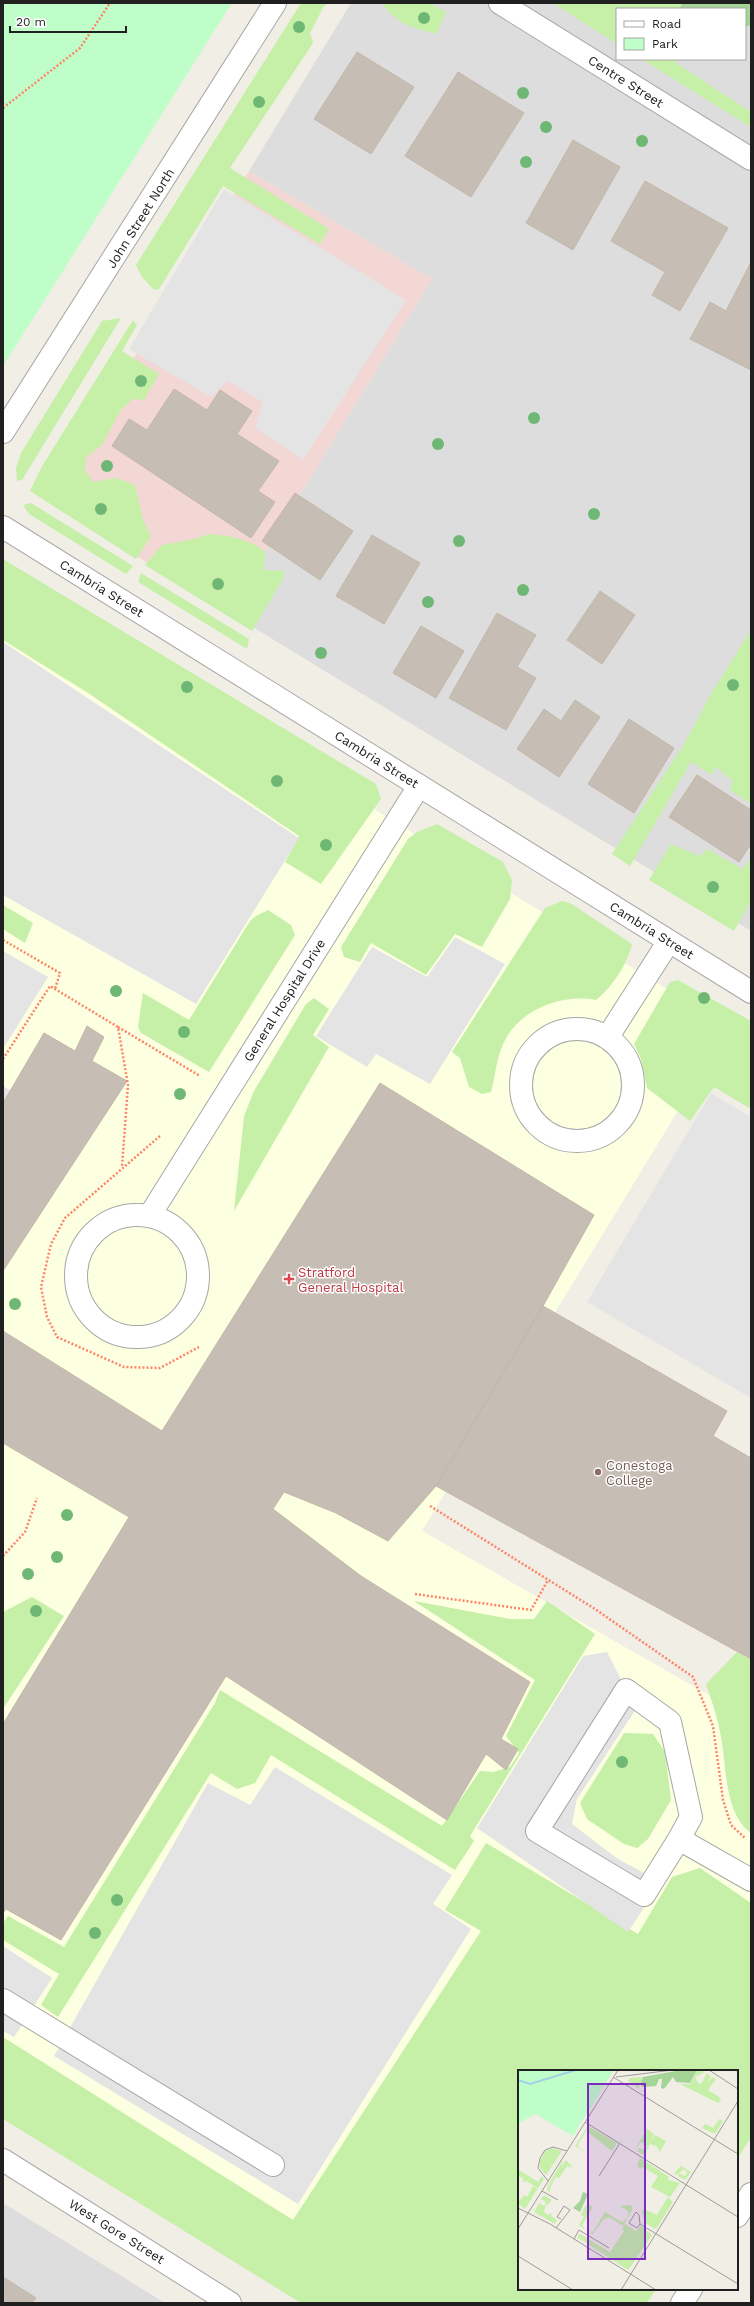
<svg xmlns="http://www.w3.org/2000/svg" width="754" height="2306" font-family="'Work Sans',sans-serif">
<rect width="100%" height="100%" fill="#f1eee6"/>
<path fill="#dedddd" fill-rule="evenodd" d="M351 3H751V931L228 612 432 279 249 171ZM617 9H745V59H617Z
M3 2203 165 2303H3Z"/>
<path fill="#f3d7d4" d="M249 171 432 279 228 612 46 501Z"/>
<path fill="#fdffe1" d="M3 581 729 1027 422 1531 751 1719V2081L737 2071H519V2289L353 2303 3 2090Z"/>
<path fill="#c6efa8" d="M301 3H329L324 6 310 33 313 43 230 168 329 229 320 244 223 186 159 289 154 290 142 277 136 265Z
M382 3H430L446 12 436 34C411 27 398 25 382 3Z
M553 3H682L680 9H617V44Z
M641 59H676V63L751 112V127Z
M121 318 22 480 17 481 16 468 21 453 102 321Z
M133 320 137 325 122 351 159 374 144 400 133 399 120 411 102 445 86 457 85 470 93 482 116 478 135 485 143 520 151 536 136 559 30 491 41 468Z
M31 503 133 566 126 574 29 514 23 505Z
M210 534C231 536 249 539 266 552L263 570 284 571V577L252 631 145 565 162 545 194 539Z
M3 559 376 784 381 799 321 884 285 862 299 836 88 693 3 640Z
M141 573 249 639 247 649 138 582Z
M751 630V804L730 790 733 781 716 767 712 775 691 762 630 866 612 854 683 746 712 692Z
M437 824 503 862 512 880 510 899 482 947 455 934 426 975 371 943 360 962 344 957 341 947 408 839 417 832Z
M671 844 700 856 707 849 743 869 751 857V901L734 931 649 880Z
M562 901 570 903 632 944C627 965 612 987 596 1000 561 993 515 1011 502 1047 496 1061 495 1077 491 1092L482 1094 469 1087 460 1058 452 1052 545 908Z
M3 905 33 923 25 943 3 929Z
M268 910 291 925 295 935 209 1072 141 1033 138 1027 143 993 189 1020 250 921 256 916Z
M678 980 751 1021V1109L714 1087 690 1121 647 1088 641 1059 634 1044 670 982Z
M314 998 329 1009 313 1035 329 1047 234 1211 244 1116 254 1091 306 1004Z
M32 1597 64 1616 3 1709V1612Z
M414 1601 510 1619H534L547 1601 595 1634 470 1836 474 1841 455 1870 271 1755 255 1783 237 1789 211 1773 58 2017 41 2005 59 1974 3 1940V1923L8 1916 64 1947 215 1703 220 1690 442 1826 480 1771 493 1772 510 1767 519 1753 506 1736 535 1680Z
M737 1652 751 1660V1833C723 1813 727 1762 720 1732 717 1715 711 1699 706 1684Z
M624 1733 653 1734 665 1752 671 1800 648 1839 637 1848 624 1844 587 1819 580 1803Z
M486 1843 638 1934 672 1877 700 1868 751 1903V2137L737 2160V2071H519V2289H656L647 2303H301L3 2119V2037L293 2220 481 1931 445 1910Z"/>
<path fill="#a5d497" d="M682 3H751V26H745V9H680Z"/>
<path fill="#c0fec9" d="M3 3H232L3 366Z"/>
<path fill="#e4e4e4" d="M224 189 406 300 303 460 255 428 263 402 228 381 211 397 129 349Z
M3 642 299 838 196 1004 3 895Z
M455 937 505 964 430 1084 376 1054 367 1067 316 1036 372 947 427 977Z
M3 951 48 977 3 1049Z
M3 1086 13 1092 3 1111Z
M711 1093 751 1117V1398L587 1302Z
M607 1652 636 1709 577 1799 572 1824 618 1859 661 1882 628 1932 477 1828 583 1656Z
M275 1767 452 1875 433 1904 471 1929 298 2204 54 2056 208 1783 250 1805Z
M3 1946 52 1978 14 2037 3 2031Z"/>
<path fill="#c6beb5" stroke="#c4b6a7" d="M357 52 414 87 371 154 314 119Z
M458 72 524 113 471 197 405 156Z
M573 140 620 167 573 250 526 223Z
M645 181 728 228 680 311 652 295 665 272 611 241Z
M751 262V370L690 339 710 302 726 311Z
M174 389 207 410 220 390 252 411 237 434 279 461 258 491 275 502 251 538 112 446 129 419 147 430Z
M295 493 353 531 320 580 262 541Z
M372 535 420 563 384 624 336 596Z
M600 591 635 615 602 664 567 640Z
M497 613 536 635 517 667 536 678 506 730 449 698Z
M421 626 464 651 436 698 393 673Z
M575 700 600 717 559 777 517 749 544 709 561 721Z
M629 719 674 748 634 813 588 784Z
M697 775 751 810V844L739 862 669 817Z
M87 1026 104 1037 92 1061 127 1081 3 1271V1103L44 1033 75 1051Z
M380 1083 594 1215 543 1306 436 1486 388 1541 336 1513 284 1492 273 1509 361 1576 530 1682 501 1739 518 1749 506 1770 486 1754 447 1820 226 1676 61 1940 6 1909 3 1913V1724L129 1517 3 1443V1331L162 1431Z
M543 1306 727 1411 713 1436 751 1458V1659L436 1486Z
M3 2277 36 2298 32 2303H3Z"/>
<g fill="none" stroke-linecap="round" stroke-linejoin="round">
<g stroke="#a7a7a7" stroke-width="24">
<path id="minor" d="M500 3 751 159
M3 432 275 3
M3 527 751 992
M521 1085a56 56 0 1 1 112 0a56 56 0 1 1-112 0Z
M607 1038 669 941
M76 1276a61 61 0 1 1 122 0a61 61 0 1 1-122 0Z
M150 1215 419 786
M626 1690 670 1722 691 1817 679 1839 644 1895 537 1831Z
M679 1839 751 1880
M3 2000 273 2165
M3 2160 230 2303
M737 2216 751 2194
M682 2303 691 2289"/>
</g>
<path stroke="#ff8369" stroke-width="2.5" stroke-dasharray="2 2" stroke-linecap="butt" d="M3 108 80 48 110 3
M3 940 60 973 55 989
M118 1027 200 1076
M3 1059 50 986 118 1027 128 1085 122 1167
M160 1136 65 1218 51 1244 41 1287 47 1317 57 1337 124 1367 160 1368 199 1347
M430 1506 595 1609 693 1677 713 1726 723 1800 731 1825 745 1838
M3 1556 25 1532 37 1498
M415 1594 531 1610 548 1580"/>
<use href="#minor" stroke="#fff" stroke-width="22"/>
</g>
<g fill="#6eb774">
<circle cx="424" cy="18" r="6"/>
<circle cx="299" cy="27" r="6"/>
<circle cx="523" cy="93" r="6"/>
<circle cx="259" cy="102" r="6"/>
<circle cx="546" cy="127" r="6"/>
<circle cx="642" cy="141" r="6"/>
<circle cx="526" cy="162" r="6"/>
<circle cx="141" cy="381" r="6"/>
<circle cx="534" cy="418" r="6"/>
<circle cx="438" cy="444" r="6"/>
<circle cx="107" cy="466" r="6"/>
<circle cx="101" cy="509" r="6"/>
<circle cx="594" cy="514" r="6"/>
<circle cx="459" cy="541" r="6"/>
<circle cx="218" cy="584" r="6"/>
<circle cx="523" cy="590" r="6"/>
<circle cx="428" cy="602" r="6"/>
<circle cx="321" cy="653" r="6"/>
<circle cx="733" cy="685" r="6"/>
<circle cx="187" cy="687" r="6"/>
<circle cx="277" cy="781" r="6"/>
<circle cx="326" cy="845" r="6"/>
<circle cx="713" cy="887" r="6"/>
<circle cx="116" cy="991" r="6"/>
<circle cx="704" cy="998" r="6"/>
<circle cx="184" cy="1032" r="6"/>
<circle cx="180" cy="1094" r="6"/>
<circle cx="15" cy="1304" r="6"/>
<circle cx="67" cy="1515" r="6"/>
<circle cx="57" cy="1557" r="6"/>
<circle cx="28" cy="1574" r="6"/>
<circle cx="36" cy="1611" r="6"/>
<circle cx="622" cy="1762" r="6"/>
<circle cx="117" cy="1900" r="6"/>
<circle cx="95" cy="1933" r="6"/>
</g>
<path fill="#e0444e" stroke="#fff" stroke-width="1.5" d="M287 1273h4v4h4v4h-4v4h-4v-4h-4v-4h4z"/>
<circle fill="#8d6e63" stroke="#fff" stroke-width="1.5" cx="598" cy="1472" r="4"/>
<g text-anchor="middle" stroke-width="3" stroke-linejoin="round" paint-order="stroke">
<g font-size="13" fill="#202020" stroke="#fff">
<text transform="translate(626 81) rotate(32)" y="5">Centre Street</text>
<text transform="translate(140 218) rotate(-58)" y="5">John Street North</text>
<text transform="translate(102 588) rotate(32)" y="5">Cambria Street</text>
<text transform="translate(377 759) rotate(32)" y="5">Cambria Street</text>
<text transform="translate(652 930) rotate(32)" y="5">Cambria Street</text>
<text transform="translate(284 1000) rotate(-58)" y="5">General Hospital Drive</text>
<text transform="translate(117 2231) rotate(32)" y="5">West Gore Street</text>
</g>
<g font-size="13" fill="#be3a42" stroke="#fff" text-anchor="start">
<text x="298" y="1277">Stratford<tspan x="298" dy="15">General Hospital</tspan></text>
</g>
<g font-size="13" fill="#785e54" stroke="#fff" text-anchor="start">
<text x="606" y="1470">Conestoga<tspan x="606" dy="15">College</tspan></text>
</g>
</g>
<g transform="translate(518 2070)">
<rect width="220" height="220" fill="#f1eee6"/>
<path d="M179 0 187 2 177 7 180 13 183 14 189 3 193 7 189 13 195 7 198 9 190 20 201 27 203 31 200 33 162 14H172ZM124 7 121 18 131 26 110 11 112 8ZM201 49 205 51 197 64 184 58 187 54 195 58ZM70 56 99 73 94 81 68 61 59 76 72 85 57 76ZM129 59 136 64 132 73 137 65 148 71 142 82 138 76 132 74 126 85 119 81 121 78 127 80 129 76 123 72 117 79ZM34 78 44 81 28 105 22 98V91L27 81ZM122 88 151 107 150 110 162 113 152 127 133 117 140 106 125 97 123 99 119 96ZM45 90 43 97 48 90 55 98 49 96 41 108 38 107 32 118V123L29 119 42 99 29 118V117ZM163 96 173 102 167 110 160 106 161 103 167 106 169 102 166 99 158 105 156 103ZM1 100 20 112 24 106 26 109 20 118 8 111 4 112 6 109 0 106ZM15 116 20 118 7 139 0 133 6 125 9 127ZM26 125 34 130 30 135 28 134 26 142 30 145 34 143 33 146 39 150 37 154 16 142 21 133 26 136 28 132 23 129ZM150 127 155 132 138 159 127 153 124 142 126 139 139 145ZM72 135 75 137 64 155 67 160 61 155 66 147 63 145 67 136ZM112 135 115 138 105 156 91 147 86 149 73 166 74 164 70 161 75 162 87 142 104 152 109 148 111 142 102 136ZM107 154 118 161 123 156 134 165 110 200 59 167 62 164 92 182 106 161 104 159Z" fill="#c6efa8"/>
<path d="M163 0H179L172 13 158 12 155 7 146 19 143 18 144 9H141L138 16 125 17 122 14 125 7ZM65 122 70 124 62 142 55 138 62 131Z" fill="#a5d497"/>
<path d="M0 0H96L55 66 17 44 0 54Z" fill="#c0fec9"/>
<path fill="none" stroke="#a3d0e2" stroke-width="2" d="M0 10 12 14 58 0"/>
<path fill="none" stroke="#9d9c97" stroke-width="1" d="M191 0 220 19M95 7 220 84M98 7 155 0M67 52 220 147M81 106 102 73M30 111 20 98 22 88 27 80 35 77 49 81M24 121 40 130M0 138 32 154 138 220M122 154 119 158 111 153 118 142 121 145 122 154 220 214M38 158 52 140 46 136 39 147 43 149M0 159 100 0M56 169 61 160 91 178M0 186 55 220M103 220 220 31"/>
<path fill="#7b2cbf" fill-opacity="0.15" stroke="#7b2cbf" stroke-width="2" d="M70 14H127V189H70Z"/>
<rect width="220" height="220" fill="none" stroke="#202020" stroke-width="2"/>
</g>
<rect width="754" height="2306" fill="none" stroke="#202020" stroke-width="8"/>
<rect x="616" y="8" width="130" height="52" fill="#ffffff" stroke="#a6a6a6"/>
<rect x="624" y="21" width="20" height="6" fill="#ffffff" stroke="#a6a6a6"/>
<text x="652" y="28" font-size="12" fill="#202020">Road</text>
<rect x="624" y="38" width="20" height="12" fill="#c0fec9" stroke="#a6a6a6"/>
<text x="652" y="48" font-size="12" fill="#202020">Park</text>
<path d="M10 26v6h116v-6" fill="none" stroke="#202020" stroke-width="2"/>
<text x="16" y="26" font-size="12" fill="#202020" stroke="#ffffff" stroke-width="3" paint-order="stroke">20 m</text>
</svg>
